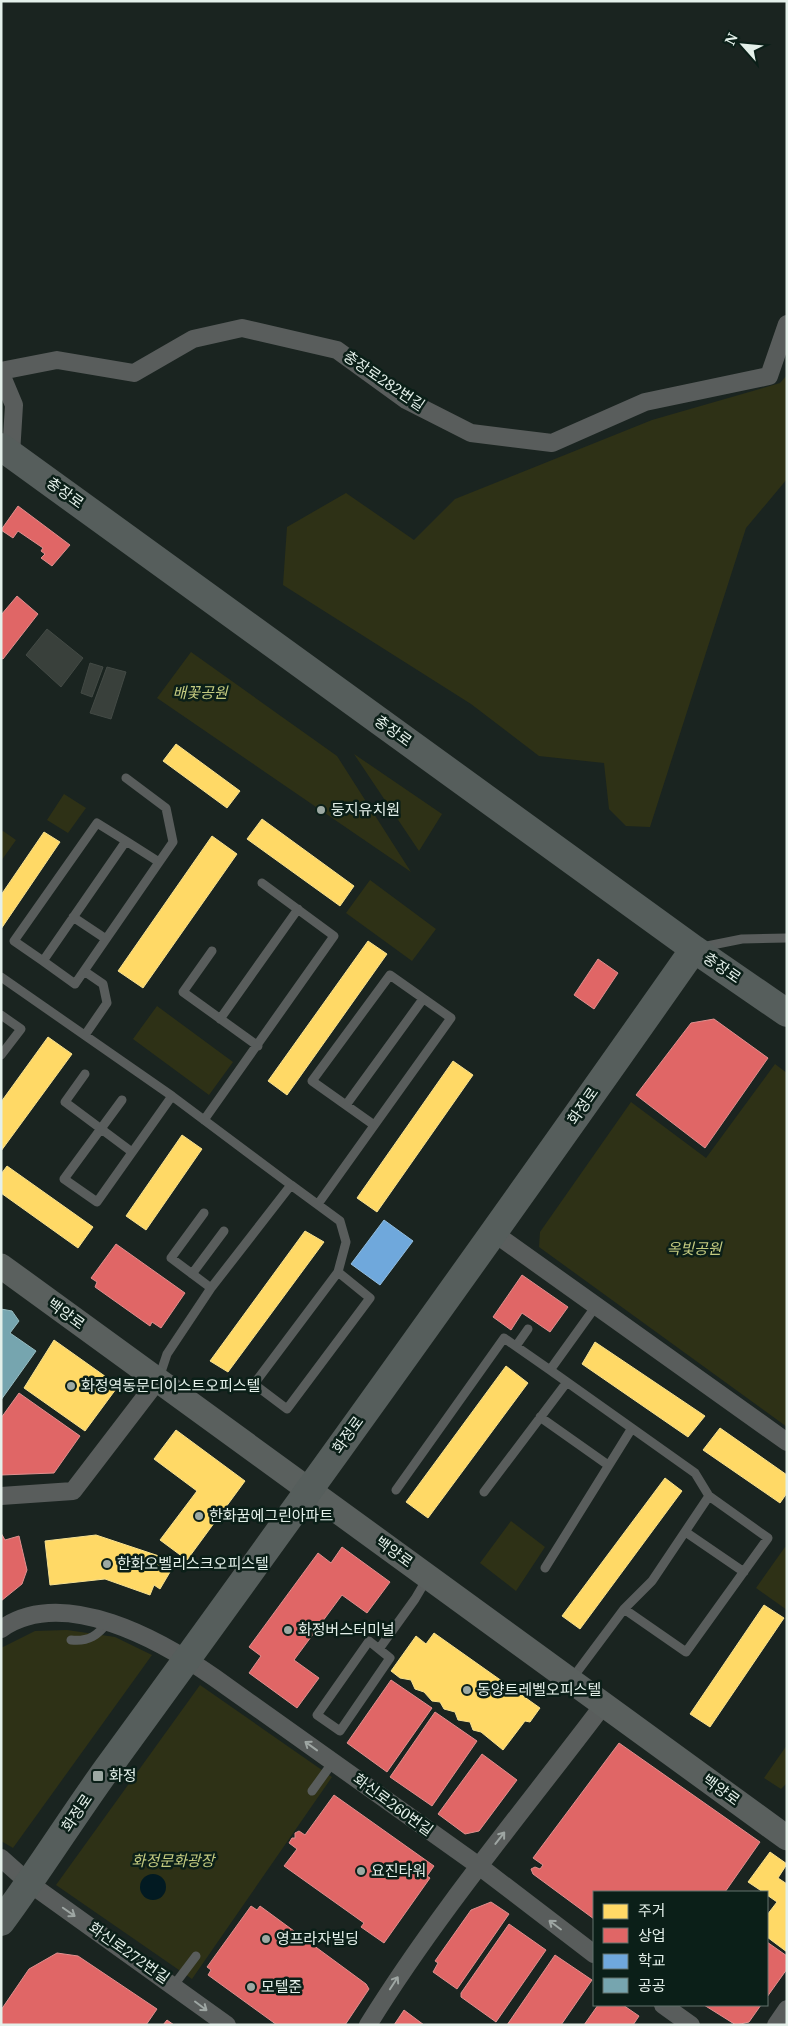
<svg xmlns="http://www.w3.org/2000/svg" width="788" height="2026" font-family="'Noto Serif','Noto Sans KR',serif">
<rect width="100%" height="100%" fill="#1a2420"/>
<path fill="#2e3116" d="M787 375V479L746 528 650 827 626 826 609 809 604 763 539 756 471 704 283 585 287 527 346 493 414 540 455 499 652 420 780 383Z
M191 652 337 756 411 872 157 698Z
M354 754 442 814 419 851Z
M64 794 86 808 68 833 47 820Z
M3 831 16 840 1 861V832Z
M370 880 436 929 412 961 346 913Z
M157 1006 233 1062 209 1095 133 1039Z
M775 1064 787 1073V1427L539 1247 540 1232 631 1102 706 1158Z
M511 1521 545 1547 516 1591 480 1563Z
M785 1547 787 1548V1610L756 1588Z
M67 1630 115 1637 152 1655 13 1848 1 1841V1648L35 1631Z
M200 1685 332 1777 192 1979 56 1885Z
M787 1745V1783L781 1789 764 1778Z"/>
<path fill="#021a22" d="M140 1887a13 13 0 1 1 26 0a13 13 0 1 1-26 0Z"/>
<path fill="#ffd966" stroke="#f7e08e" d="M176 744 240 791 227 808 163 761Z
M262 819 354 886 340 906 247 839Z
M44 832 60 842 1 929V895Z
M212 836 237 854 143 988 118 971Z
M368 941 387 954 287 1095 268 1081Z
M48 1037 72 1054 1 1151V1102Z
M453 1061 473 1075 377 1212 357 1198Z
M182 1135 202 1149 146 1230 126 1216Z
M7 1166 93 1227 78 1248 1 1193V1174Z
M305 1231 324 1242 228 1372 210 1361Z
M54 1340 116 1384V1389L85 1431 24 1388Z
M595 1342 705 1416 688 1437 582 1364Z
M506 1366 528 1383 428 1518 406 1502Z
M720 1428 787 1475V1493L780 1503 703 1450Z
M176 1430 245 1481 187 1560 160 1540 197 1491 154 1459Z
M665 1478 682 1491 580 1629 562 1616Z
M96 1535 168 1559 164 1569 170 1572 160 1589 154 1585 150 1595 105 1579 50 1585 45 1541Z
M764 1605 784 1618 710 1727 690 1714Z
M434 1633 540 1708 530 1722 525 1721 503 1750 481 1732 473 1730 470 1722 458 1720 455 1712 444 1709 440 1702 432 1701 424 1692 415 1689 411 1680 400 1678 391 1671 416 1636 426 1644Z
M770 1852 787 1864 778 1878 787 1884V1952L767 1937V1915L777 1902 767 1895V1892H763L748 1882Z"/>
<path fill="#e06666" stroke="#e18f8e" d="M18 506 70 545 52 566 41 558 45 554 41 551 43 548 18 531 13 538 1 530Z
M17 596 38 614 3 659 1 658V615Z
M598 959 618 973 594 1009 574 995Z
M714 1019 768 1058 705 1148 636 1095 691 1023Z
M116 1244 185 1293 161 1328 152 1322 150 1326 95 1287 97 1282 91 1278Z
M522 1275 568 1307 550 1332 522 1313 511 1330 493 1317Z
M19 1393 80 1436 54 1473 1 1475V1418Z
M1 1533 5 1540 19 1536 27 1570 22 1584 1 1601Z
M342 1547 390 1582 367 1613 342 1595 294 1660 319 1678 297 1708 249 1673 261 1656 249 1647 318 1553 331 1563Z
M391 1680 432 1708 387 1772 347 1743Z
M435 1712 477 1741 432 1806 390 1777Z
M619 1743 760 1842 725 1892H594V1919L533 1874 531 1869 535 1867 540 1869 543 1865 533 1858Z
M482 1754 517 1780 479 1831 465 1834 438 1814Z
M334 1795 434 1866 427 1876 430 1878 384 1943 361 1927 364 1923 284 1866 297 1849 289 1843 292 1838H295V1833L299 1831 305 1835Z
M491 1902 509 1914 457 1989 433 1972 438 1963 435 1961 471 1910Z
M251 1906 257 1910 260 1906 366 1984 369 1989 345 2025H277L208 1975 211 1970 207 1967Z
M509 1924 546 1950 496 2022 461 1997V1993Z
M767 1942 787 1956V1969L767 1997Z
M57 1953 78 1956 157 2009 146 2025H1V2010L29 1969Z
M555 1955 592 1980 561 2025H507Z
M598 2005H623L639 2016 633 2025H584Z
M704 2005H761L749 2022 736 2025Z
M404 2010 424 2025H394Z
M167 2020 174 2025H163Z"/>
<path fill="#6fa8dc" stroke="#92bee0" d="M384 1220 413 1241 380 1285 351 1264Z"/>
<path fill="#76a5af" stroke="#97bcc1" d="M1 1309 12 1311 19 1321 10 1333 36 1351 1 1400Z"/>
<path fill="#39403b" stroke="#434a45" d="M47 629 83 658 61 687 26 655Z
M90 663 103 667 92 697 81 693Z
M107 667 126 672 111 719 90 713Z"/>
<g fill="none" stroke-linecap="round" stroke-linejoin="round">
<path stroke="#595d5c" stroke-width="9" d="M97 823 126 841 43 961 14 941Z
M126 841 159 862
M73 917 106 939
M702 947 742 939 787 938
M212 951 183 992 258 1046
M43 961 75 984 173 842 166 808 126 778
M84 971 103 984 107 1003 85 1035
M1 977 172 1096 291 1185 211 1288 167 1354 159 1378
M1 1015 21 1029 1 1055
M220 1019 298 909
M85 1074 65 1102 132 1152
M122 1100 64 1179 97 1202 172 1096
M346 1105 423 999
M204 1120 334 936 262 883
M291 1185 340 1221 346 1242 338 1272 254 1384 287 1409 370 1298 338 1272
M318 1204 451 1018 390 975 312 1081 374 1125
M204 1213 171 1258 211 1288
M192 1274 224 1231
M516 1346 528 1329
M540 1417 608 1465
M396 1490 504 1338 550 1370
M484 1492 567 1382
M687 1533 744 1572
M545 1568 632 1428
M624 1609 686 1652 768 1538 709 1496
M71 1640C89 1642 98 1635 108 1622
M369 1641 390 1658 340 1731 317 1715Z
M379 1649 415 1599 428 1577
M571 1680 624 1609 652 1581 709 1496 695 1473 550 1370 596 1306
M312 1791 333 1762
M174 1985 196 1956"/>
<path stroke="#595d5c" stroke-width="18" d="M1 371 57 360 134 373 193 339 242 328 337 350 406 400 471 433 552 443 645 402 769 376 787 324
M1 374 14 405 11 454
M494 1233 787 1442
M1 1496 73 1491 158 1380
M1 1629C64 1585 162 1641 215 1678L479 1866 594 1954
M1 1858 29 1883 227 2025
M663 2005 691 2025
M368 2025C438 1912 524 1810 604 1704
M776 2025 787 2009"/>
<path stroke="#5a605e" stroke-width="25" d="M1 1266 787 1838"/>
<path stroke="#565e5c" stroke-width="28" d="M1 447 694 949 787 1013
M1 1922C38 1872 71 1819 107 1769 305 1497 501 1224 694 949"/>
</g>
<defs><path id="oneway-shaft" d="M-6 0H5M1.5-3L5.5 0L1.5 3" fill="none" stroke-width="1.6" stroke-linecap="round" stroke-linejoin="round" transform="scale(1.25)"/></defs>
<g stroke="#9ea6a3">
<use href="#oneway-shaft" transform="translate(311 1746) rotate(-144)"/>
<use href="#oneway-shaft" transform="translate(500 1838) rotate(-52)"/>
<use href="#oneway-shaft" transform="translate(69 1912) rotate(35)"/>
<use href="#oneway-shaft" transform="translate(555 1925) rotate(-143)"/>
<use href="#oneway-shaft" transform="translate(394 1983) rotate(-57)"/>
<use href="#oneway-shaft" transform="translate(201 2006) rotate(37)"/>
</g>
<g fill="#9da9a3" stroke="#0b1f18" stroke-width="2">
<circle cx="321" cy="810" r="5"/>
<circle cx="71" cy="1386" r="5"/>
<circle cx="199" cy="1516" r="5"/>
<circle cx="107" cy="1564" r="5"/>
<circle cx="288" cy="1630" r="5"/>
<circle cx="467" cy="1690" r="5"/>
<rect x="92" y="1770" width="12" height="12" rx="2.5"/>
<circle cx="361" cy="1871" r="5"/>
<circle cx="266" cy="1939" r="5"/>
<circle cx="251" cy="1987" r="5"/>
</g>
<g text-anchor="middle" stroke-width="5" stroke-linejoin="round" paint-order="stroke">
<g font-size="15" fill="#e4f0ea" stroke="#0b1f18">
<text transform="translate(384 381) rotate(34)" y="5">충장로282번길</text>
<text transform="translate(65 493) rotate(36)" y="5">충장로</text>
<text transform="translate(393 731) rotate(36)" y="5">충장로</text>
<text transform="translate(722 968) rotate(34)" y="5">충장로</text>
<text transform="translate(583 1106) rotate(-55)" y="5">화정로</text>
<text transform="translate(66 1314) rotate(36)" y="5">백양로</text>
<text transform="translate(348 1435) rotate(-54)" y="5">화정로</text>
<text transform="translate(394 1552) rotate(36)" y="5">백양로</text>
<text transform="translate(721 1790) rotate(36)" y="5">백양로</text>
<text transform="translate(393 1805) rotate(36)" y="5">화신로260번길</text>
<text transform="translate(77 1813) rotate(-56)" y="5">화정로</text>
<text transform="translate(129 1953) rotate(35)" y="5">화신로272번길</text>
</g>
<g font-size="15" font-style="italic" fill="#c4cb80" stroke="#0b1f18">
<text x="200" y="698">배꽃공원</text>
<text x="694" y="1254">옥빛공원</text>
<text x="173" y="1866">화정문화광장</text>
</g>
<g font-size="15" fill="#e4f0ea" stroke="#0b1f18" text-anchor="start">
<text x="331" y="815">둥지유치원</text>
<text x="81" y="1391">화정역동문디이스트오피스텔</text>
<text x="209" y="1521">한화꿈에그린아파트</text>
<text x="117" y="1569">한화오벨리스크오피스텔</text>
<text x="298" y="1635">화정버스터미널</text>
<text x="477" y="1695">동양트레벨오피스텔</text>
<text x="109" y="1781">화정</text>
<text x="371" y="1876">요진타워</text>
<text x="276" y="1944">영프라자빌딩</text>
<text x="261" y="1992">모텔준</text>
</g>
</g>
<rect width="788" height="2026" fill="none" stroke="#e4f0ea" stroke-width="5"/>
<rect x="593" y="1891" width="175" height="115" fill="#0b1f18" stroke="#62736c"/>
<rect x="603" y="1904" width="25" height="15" fill="#ffd966" stroke="#62736c"/>
<text x="638" y="1916" font-size="15" fill="#e4f0ea">주거</text>
<rect x="603" y="1928" width="25" height="15" fill="#e06666" stroke="#62736c"/>
<text x="638" y="1941" font-size="15" fill="#e4f0ea">상업</text>
<rect x="603" y="1954" width="25" height="15" fill="#6fa8dc" stroke="#62736c"/>
<text x="638" y="1966" font-size="15" fill="#e4f0ea">학교</text>
<rect x="603" y="1978" width="25" height="15" fill="#76a5af" stroke="#62736c"/>
<text x="638" y="1991" font-size="15" fill="#e4f0ea">공공</text>
<g transform="translate(743 45) rotate(297)" stroke="#0b1f18" stroke-width="4" paint-order="stroke">
<path d="M0-4L9 19L0 12L-9 19Z" fill="#e4f0ea"/>
<text y="-8" font-size="14" font-weight="bold" text-anchor="middle" fill="#e4f0ea">N</text>
</g>
</svg>
